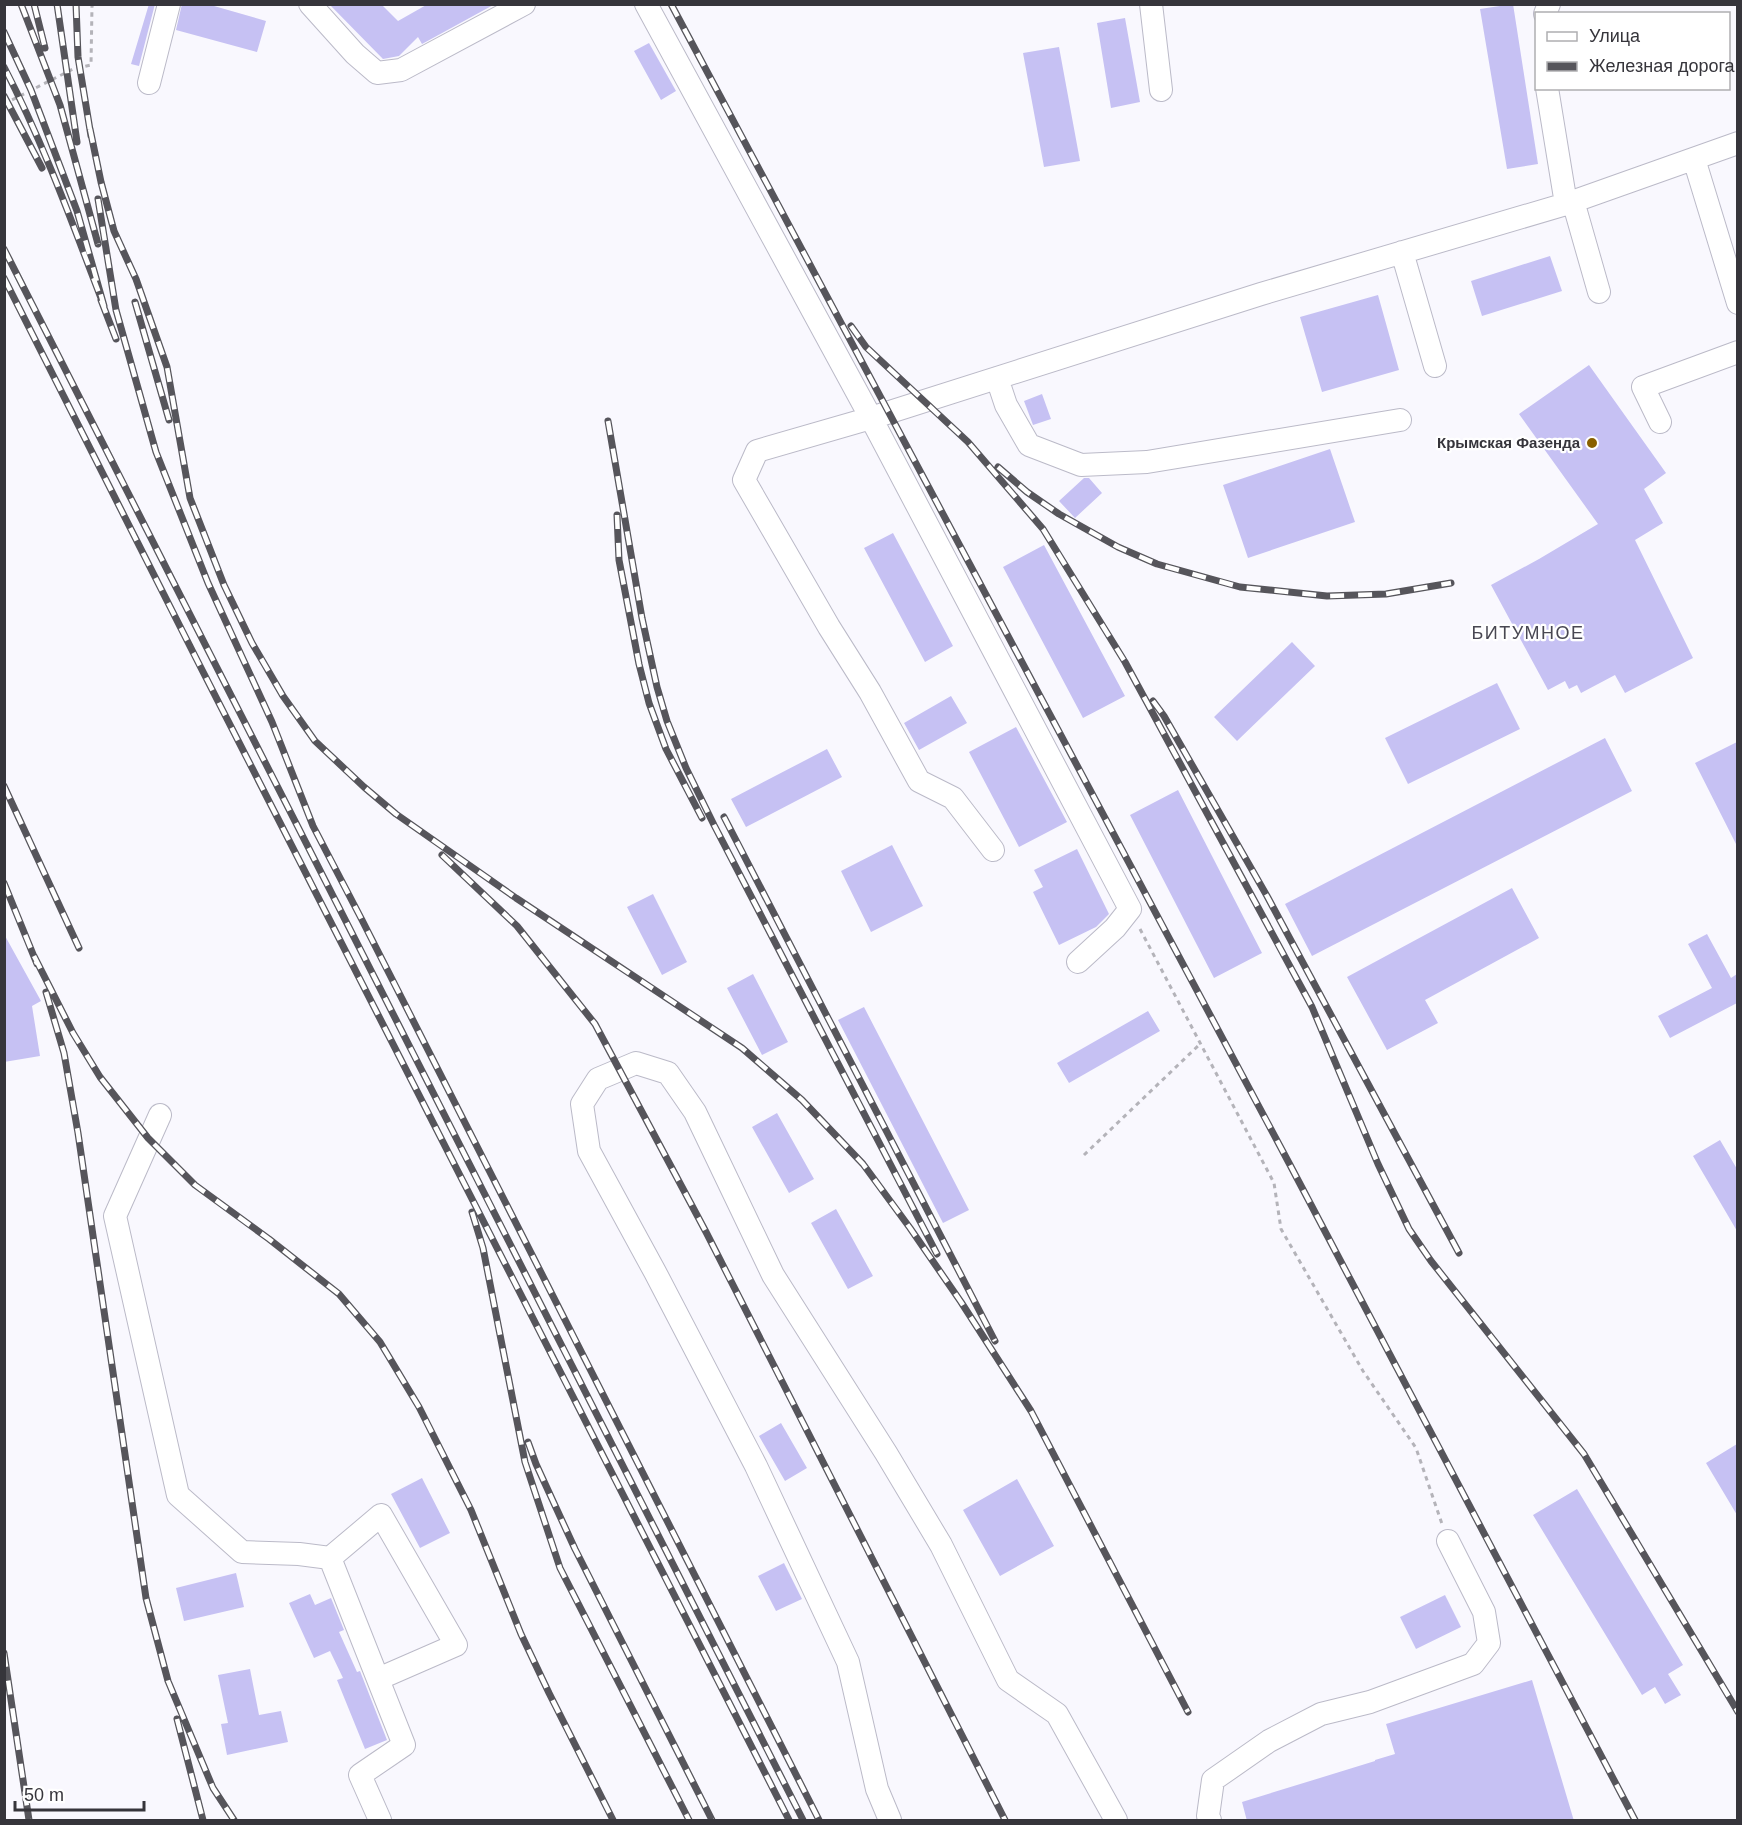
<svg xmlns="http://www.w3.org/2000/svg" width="1742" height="1825" font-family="Helvetica,sans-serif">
<rect width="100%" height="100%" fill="#f9f8fe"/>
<path fill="#c6c1f3" d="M149 4H155L139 66 131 64Z
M182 4H207L266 21 257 52 176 30Z
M329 4H381L398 21 428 4H495L422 44 418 37 399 56 383 59Z
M1513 4 1538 164 1507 169 1480 9Z
M1125 18 1140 102 1111 108 1097 23Z
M649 43 676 91 661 100 634 51Z
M1059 47 1080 161 1044 167 1023 53Z
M1550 256 1562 291 1482 316 1471 281Z
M1378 295 1399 370 1322 392 1300 317Z
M1589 365 1666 473 1644 489 1663 523 1635 540 1693 658 1625 693 1615 675 1581 693 1577 685 1569 689 1565 681 1548 690 1491 585 1539 559 1598 524 1519 414Z
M1042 394 1051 419 1033 425 1024 401Z
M1330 449 1355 522 1248 558 1223 485Z
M1084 478H1089L1102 493 1075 518 1059 501Z
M893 533 953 646 925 662 864 548Z
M1044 545 1125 696 1083 718 1003 567Z
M1292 642 1315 666 1237 741 1214 717Z
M1497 683 1520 729 1408 784 1385 738Z
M951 696 967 723 919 750 904 723Z
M1016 727 1067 822 1019 847 969 752Z
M1605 738 1632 791 1312 956 1285 904Z
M1737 742V846L1695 763Z
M827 749 842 777 746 827 731 799Z
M1178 790 1262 953 1214 978 1130 815Z
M892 845 923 906 871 932 841 871Z
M1077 849 1109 914 1096 927 1059 945 1033 892 1043 887 1034 870Z
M1512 888 1539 938 1425 1000 1438 1023 1387 1050 1347 977Z
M653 894 687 962 662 975 627 907Z
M4 934 41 1001 32 1006 40 1056 4 1062Z
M1707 934 1731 978 1737 974V1003L1670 1038 1658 1016 1712 988 1688 944Z
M753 974 788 1042 762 1055 727 988Z
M864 1007 969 1210 943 1223 838 1020Z
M1148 1011 1160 1031 1069 1083 1057 1063Z
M777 1113 814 1179 789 1193 752 1127Z
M1720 1140 1737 1169V1231L1693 1156Z
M836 1209 873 1276 848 1289 811 1223Z
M781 1423 807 1468 785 1481 759 1436Z
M1737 1444V1515L1706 1463Z
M422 1478 450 1533 420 1548 391 1494Z
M1017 1479 1054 1546 1000 1576 963 1510Z
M1577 1489 1683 1665 1668 1674 1681 1695 1665 1704 1655 1687 1642 1695 1533 1515Z
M784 1563 802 1599 776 1611 758 1576Z
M236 1573 244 1607 184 1621 176 1588Z
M310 1594 315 1605 331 1598 344 1630 339 1632 357 1672 360 1671 387 1740 365 1749 337 1680 343 1678 330 1651 314 1658 289 1603Z
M1445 1595 1461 1627 1416 1649 1400 1617Z
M250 1669 259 1715 281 1711 288 1742 227 1755 221 1724 228 1723 218 1675Z
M1532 1680 1574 1821H1247L1242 1802 1375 1761V1760L1395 1754 1386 1724Z"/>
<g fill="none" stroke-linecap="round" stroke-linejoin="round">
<g stroke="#bbbac8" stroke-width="24">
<path id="minor" d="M310 4 355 54 377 73 401 70 524 4
M646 4 871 418 1130 909 1115 928 1078 962
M1151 4 1161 90
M1545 14 1549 4
M149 83 169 4
M1547 88 1566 204
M1694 159 1738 303
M1573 201 1599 292
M1402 252 1435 366
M997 378 1006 405 1029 445 1081 465 1147 462 1400 420
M1660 422 1643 387 1738 352
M993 850 953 798 919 781 870 692 829 627 744 480 757 451 871 418 1261 294 1566 204 1738 143
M160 1115 115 1216 178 1495 242 1552 299 1554 330 1558 404 1745 360 1775 380 1820
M330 1558 381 1515 456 1645 378 1679
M890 1820 877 1789 848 1662 756 1466 655 1272 589 1151 582 1104 598 1079 636 1063 668 1073 695 1112 773 1275 886 1453 941 1545 1008 1680 1057 1714 1116 1820
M1210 1820 1208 1816 1213 1780 1269 1741 1321 1714 1370 1702 1473 1664 1489 1643 1484 1612 1448 1541"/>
</g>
<path stroke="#b4b3b9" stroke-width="3" stroke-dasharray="4.5 4.5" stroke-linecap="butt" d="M4 104 73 69 91 65 92 6 94 4
M1140 929 1274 1183 1281 1229 1363 1371 1416 1448 1442 1524
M1084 1155 1200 1044"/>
<use href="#minor" stroke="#fff" stroke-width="22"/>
<g stroke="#56555b" stroke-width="7">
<path id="rail" d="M21 4 60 105 98 244
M34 4 45 48
M57 4 77 142
M76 4 78 57 91 136
M671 4 1289 1163 1635 1820
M4 32 31 90 77 211 104 306C73 225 44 144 4 67
M4 96 42 168
M90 129 101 182 114 231 136 279 167 367 190 498 224 585 252 643 283 696 315 741 364 787 396 814 516 898 742 1048 802 1100 863 1164 910 1228 961 1302 1031 1411 1188 1712
M98 199 116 310 156 452 208 583 272 722 313 826 362 920 819 1820
M4 249 803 1820
M4 278 198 662 789 1820
M101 300 116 339
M135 302 169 420
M851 326 866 347 968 442 1043 529 1125 662 1312 1007 1378 1164 1409 1229 1431 1261 1584 1454 1738 1712
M608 421 642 618 657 687 667 721 686 768 714 825 937 1254
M998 467 1027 492 1059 514 1118 547 1157 564 1240 587 1327 596 1386 594 1451 583
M617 515 619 560 639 664 649 703 666 749 702 818
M1153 701 1164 716 1267 896 1459 1253
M4 786 79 948
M724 817 995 1341
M442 855 517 926 595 1024 706 1232 1005 1820
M4 883 37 964
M34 956 73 1033 100 1077 148 1138 195 1185 269 1239 339 1294 380 1342 419 1407 471 1510 521 1634 549 1693 613 1820
M46 992 64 1053 78 1133 146 1598 168 1681 213 1788 234 1820
M472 1212 483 1248 525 1462 560 1568 689 1820
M528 1442 536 1464 575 1549 712 1820
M4 1653 29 1820
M177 1719 203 1820"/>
</g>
<use href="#rail" stroke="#fff" stroke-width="4.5" stroke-dasharray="14" stroke-linecap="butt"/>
</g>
<circle fill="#896000" stroke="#fff" stroke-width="2" cx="1592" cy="443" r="6"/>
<g text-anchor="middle" stroke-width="4.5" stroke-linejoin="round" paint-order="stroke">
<g font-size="15" font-weight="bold" fill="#36353b" stroke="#fff" text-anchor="end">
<text x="1580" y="448">Крымская Фазенда</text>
</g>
<g font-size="18" letter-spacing="1.5" fill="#484752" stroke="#fff">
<text x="1528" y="639">БИТУМНОЕ</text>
</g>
</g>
<rect width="1742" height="1825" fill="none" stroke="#36353b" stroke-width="12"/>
<rect x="1535" y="12" width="195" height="78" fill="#ffffff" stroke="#afaeb1" stroke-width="1.5"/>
<rect x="1547" y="32" width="30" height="9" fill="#ffffff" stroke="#afaeb1" stroke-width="1.5"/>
<text x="1589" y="42" font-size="18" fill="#36353b">Улица</text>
<rect x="1547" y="62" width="30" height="9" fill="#56555b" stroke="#afaeb1" stroke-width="1.5"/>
<text x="1589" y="72" font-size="18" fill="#36353b">Железная дорога</text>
<path d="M15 1801v9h129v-9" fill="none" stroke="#36353b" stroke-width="3"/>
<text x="24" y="1801" font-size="18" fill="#36353b" stroke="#ffffff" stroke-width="4.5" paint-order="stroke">50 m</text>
</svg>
